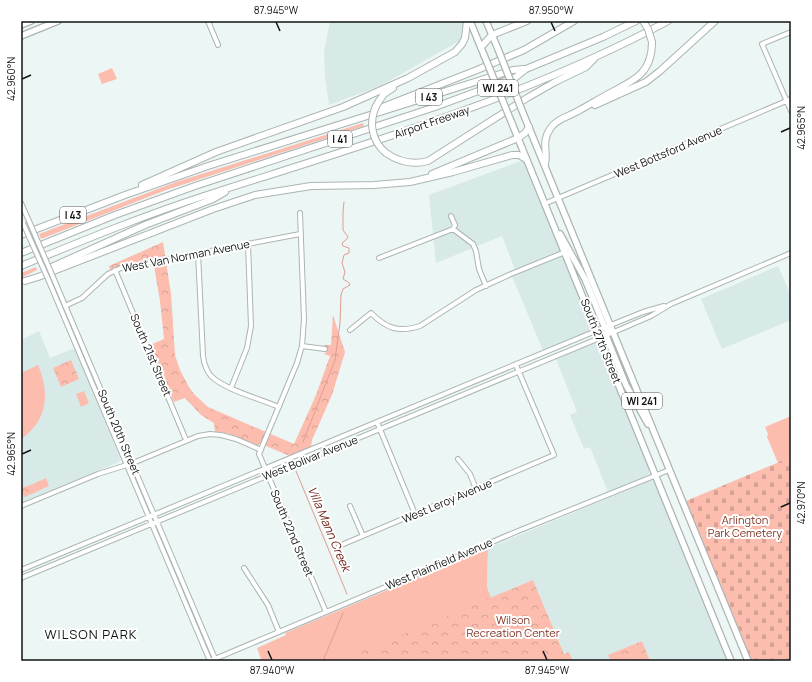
<svg xmlns="http://www.w3.org/2000/svg" width="812" height="682" font-family="Manrope,sans-serif">
<defs>
<pattern id="cemetery-stones" width="16" height="16" patternUnits="userSpaceOnUse"><rect width="16" height="16" fill="#fcbdaf"/><path d="M2 7V4a2 2 0 0 1 4 0v3zM10 15v-3a2 2 0 0 1 4 0v3z" fill="#d7a296"/></pattern>
<pattern id="park-crowns" width="20" height="18" patternUnits="userSpaceOnUse"><rect width="20" height="18" fill="#fcbdaf"/><path d="M2 6a3 3 0 1 1 6 0M12 15a3 3 0 1 1 6 0" fill="none" stroke="#d7a296"/></pattern>
</defs>
<rect width="100%" height="100%" fill="#ecf6f5"/>
<path fill="#d7eae8" d="M330 21H464L465 25 464 36 461 40 380 86 329 105 325 77 324 52Z
M526 159 596 331 544 353 511 274 516 272 502 236 436 263 429 195Z
M778 266 791 296V320L722 349 701 299Z
M39 331 50 358 75 348 121 460 117 463 22 502 21 340Z
M594 343 599 344 651 470 648 475 608 492 590 447 584 449 570 415 577 412 556 359Z
M652 480 656 483 729 661H650L642 641 609 655 611 661H573L569 652 564 654 533 580 491 598 487 587 488 548Z"/>
<path fill="#fcbdaf" d="M112 68 117 79 102 84 98 74Z
M363 123 364 126 166 190 41 239 39 234 176 182Z
M36 267 37 270 21 278V273Z
M38 365C50 393 48 421 21 439V373Z
M84 391 89 403 81 407 76 394Z
M791 416V457L778 463 767 437 768 434 765 427Z
M46 478 49 486 36 492 33 484Z
M488 548 487 587 491 598 415 633 349 661H258L261 659 257 648 286 635 285 633Z"/>
<path fill="url(#cemetery-stones)" d="M791 457V661H752L686 501Z"/>
<path fill="url(#park-crowns)" d="M163 242 171 294 175 355 180 370 189 387 194 394 208 407 294 444 316 395 330 356 324 354 327 351 326 347 324 345H331L333 315 345 352 332 395 312 440 311 447 290 456 261 444 257 445 227 433 215 432 214 423 201 415 185 398 174 402 150 345 164 339 160 301 153 260 120 266 110 270 109 266Z
M71 360 79 379 61 387 53 368Z
M33 484 36 492 24 497 21 488Z
M533 580 564 654 569 652 573 661H339Z
M642 641 650 661H611L608 655Z"/>
<g fill="none" stroke-linecap="round" stroke-linejoin="round">
<path stroke="#e19d8f" stroke-width="1" d="M303 442 335 360 340 323 341 295 343 289 350 285 348 282 343 279 345 272 342 263 344 255 349 253V248L343 246 342 243 346 240 348 237 343 230V212L344 202
M296 471 347 594
M323 661 343 613"/>
<g stroke="#abb5b3" stroke-width="6">
<path id="minor" d="M208 21 218 45
M791 32 762 44 791 111
M21 203 29 221
M544 204 791 99
M300 213 304 319 302 346 297 363 259 454 326 612
M453 229 473 244 476 251 479 269 486 286
M198 253 203 356C204 364 206 370 211 376 225 390 261 399 279 407
M379 258 453 229 455 225 451 216
M115 270 186 440
M53 277 216 661
M48 279 210 661
M65 306 82 298 108 274 121 268 300 234
M350 330 371 313C386 328 398 333 420 326L476 290 511 274 565 252
M302 346 325 349
M231 388 247 348 251 326 248 244
M377 422 415 514
M458 459 470 474 476 489
M21 506 98 474 133 463 198 436 210 434 221 435 236 439 261 450
M350 506 363 536
M339 546 554 455 516 365
M244 568 268 605 279 632
M21 570 591 333 643 312 664 306
M21 578 614 332 651 316 671 304 791 253
M210 661 518 531 669 470"/>
</g>
<g stroke="#abb5b3" stroke-width="8">
<path id="major" d="M470 21 484 55
M486 21 498 49
M21 25 31 21
M21 36 58 21
M523 113 748 661
M511 121 731 661
M560 234 585 279 605 328 609 331 614 332
M596 331 604 334 607 338 626 385 648 424"/>
</g>
<g stroke="#abb5b3" stroke-width="8">
<path id="highway" d="M481 47 492 35 527 21
M379 101 384 94 393 88
M595 105 646 82 660 71 715 21
M375 110 477 70 524 50 574 21
M386 153C399 162 413 165 428 161L527 98 555 82 586 67 594 59
M545 164C548 151 541 142 550 129 556 119 568 117 578 111 589 105 599 99 610 93 635 80 652 73 652 42
M432 174 518 138 525 133 529 127
M142 185 216 152 343 107 408 78 455 52 462 44 465 38 467 21
M21 235 125 195 208 166 513 70 524 69
M21 253 115 215 195 186 435 107 516 77 526 69 603 37 636 21
M21 266C84 240 147 214 213 193 367 144 524 98 668 21
M45 270 145 225 213 199 225 192
M25 281 38 277 213 209 255 195 311 186 374 185 410 182 453 172 512 155H519L526 159"/>
</g>
<use href="#minor" stroke="#fff" stroke-width="4"/>
<use href="#major" stroke="#fff" stroke-width="5.5"/>
<use href="#highway" stroke="#fff" stroke-width="6"/>
<g stroke="#abb5b3" stroke-width="6" stroke-linecap="butt">
<path id="minor-bridge" d="M29 221 53 277
M23 223 48 279"/>
</g>
<g stroke="#abb5b3" stroke-width="8" stroke-linecap="butt">
<path id="major-bridge" d="M498 49 523 113
M484 55 511 121"/>
</g>
<g stroke="#abb5b3" stroke-width="8" stroke-linecap="butt">
<path id="highway-bridge" d="M643 21 648 29 652 42
M379 101C368 118 370 140 386 153"/>
</g>
<use href="#minor-bridge" stroke="#fff" stroke-width="4"/>
<use href="#major-bridge" stroke="#fff" stroke-width="5.5"/>
<use href="#highway-bridge" stroke="#fff" stroke-width="6"/>
</g>
<path fill="none" stroke="#111414" stroke-width="1.5" d="M276 22 280 31M551 22 555 31M22 79 31 75M781 132 790 128M22 454 31 450M781 507 790 503M268 651 272 660M543 651 547 660"/>
<g text-anchor="middle" stroke-width="4" stroke-linejoin="round" paint-order="stroke">
<g fill="#fff" stroke="#585a5a" stroke-width="1">
<rect x="478" y="80" width="40" height="16" rx="3"/>
<rect x="416" y="89" width="26" height="16" rx="3"/>
<rect x="328" y="131" width="24" height="16" rx="3"/>
<rect x="60" y="207" width="26" height="16" rx="3"/>
<rect x="622" y="393" width="40" height="16" rx="3"/>
</g>
<g font-size="10" font-weight="bold" fill="#111414">
<text x="498" y="92">WI 241</text>
<text x="429" y="101">I 43</text>
<text x="340" y="143">I 41</text>
<text x="73" y="219">I 43</text>
<text x="642" y="405">WI 241</text>
</g>
<g font-size="11" fill="#111414" stroke="#fff">
<text transform="translate(432 122) rotate(-19)" y="4">Airport Freeway</text>
<text transform="translate(668 152) rotate(-23)" y="4">West Bottsford Avenue</text>
<text transform="translate(186 256) rotate(-11)" y="4">West Van Norman Avenue</text>
<text transform="translate(601 341) rotate(68)" y="4">South 27th Street</text>
<text transform="translate(151 355) rotate(67)" y="4">South 21st Street</text>
<text transform="translate(119 432) rotate(67)" y="4">South 20th Street</text>
<text transform="translate(310 458) rotate(-22)" y="4">West Bolivar Avenue</text>
<text transform="translate(447 501) rotate(-23)" y="4">West Leroy Avenue</text>
<text transform="translate(292 533) rotate(67)" y="4">South 22nd Street</text>
<text transform="translate(439 564) rotate(-23)" y="4">West Plainfield Avenue</text>
</g>
<g font-size="11" fill="#833224" stroke="#fff">
<text x="745" y="524">Arlington<tspan x="745" dy="13">Park Cemetery</tspan></text>
<text x="513" y="624">Wilson<tspan x="513" dy="13">Recreation Center</tspan></text>
</g>
<g font-size="12" font-style="italic" fill="#6c1c0f" stroke="#fff">
<text transform="translate(329 529) rotate(67)" y="4">Villa Mann Creek</text>
</g>
<g font-size="13" letter-spacing="1" fill="#111414" stroke="#fff">
<text x="91" y="639">WILSON PARK</text>
</g>
</g>
<rect width="812" height="682" fill="none" stroke="#ffffff" stroke-width="44"/>
<rect x="22" y="22" width="768" height="638" fill="none" stroke="#111414" stroke-width="1.5"/>
<g font-size="10" text-anchor="middle" fill="#111414">
<text x="276" y="14">87.945°W</text>
<text x="551" y="14">87.950°W</text>
<text transform="translate(11 79) rotate(-90)" y="4">42.960°N</text>
<text transform="translate(801 128) rotate(-90)" y="4">42.965°N</text>
<text transform="translate(11 454) rotate(-90)" y="4">42.965°N</text>
<text transform="translate(801 503) rotate(-90)" y="4">42.970°N</text>
<text x="272" y="674">87.940°W</text>
<text x="547" y="674">87.945°W</text>
</g>
</svg>
